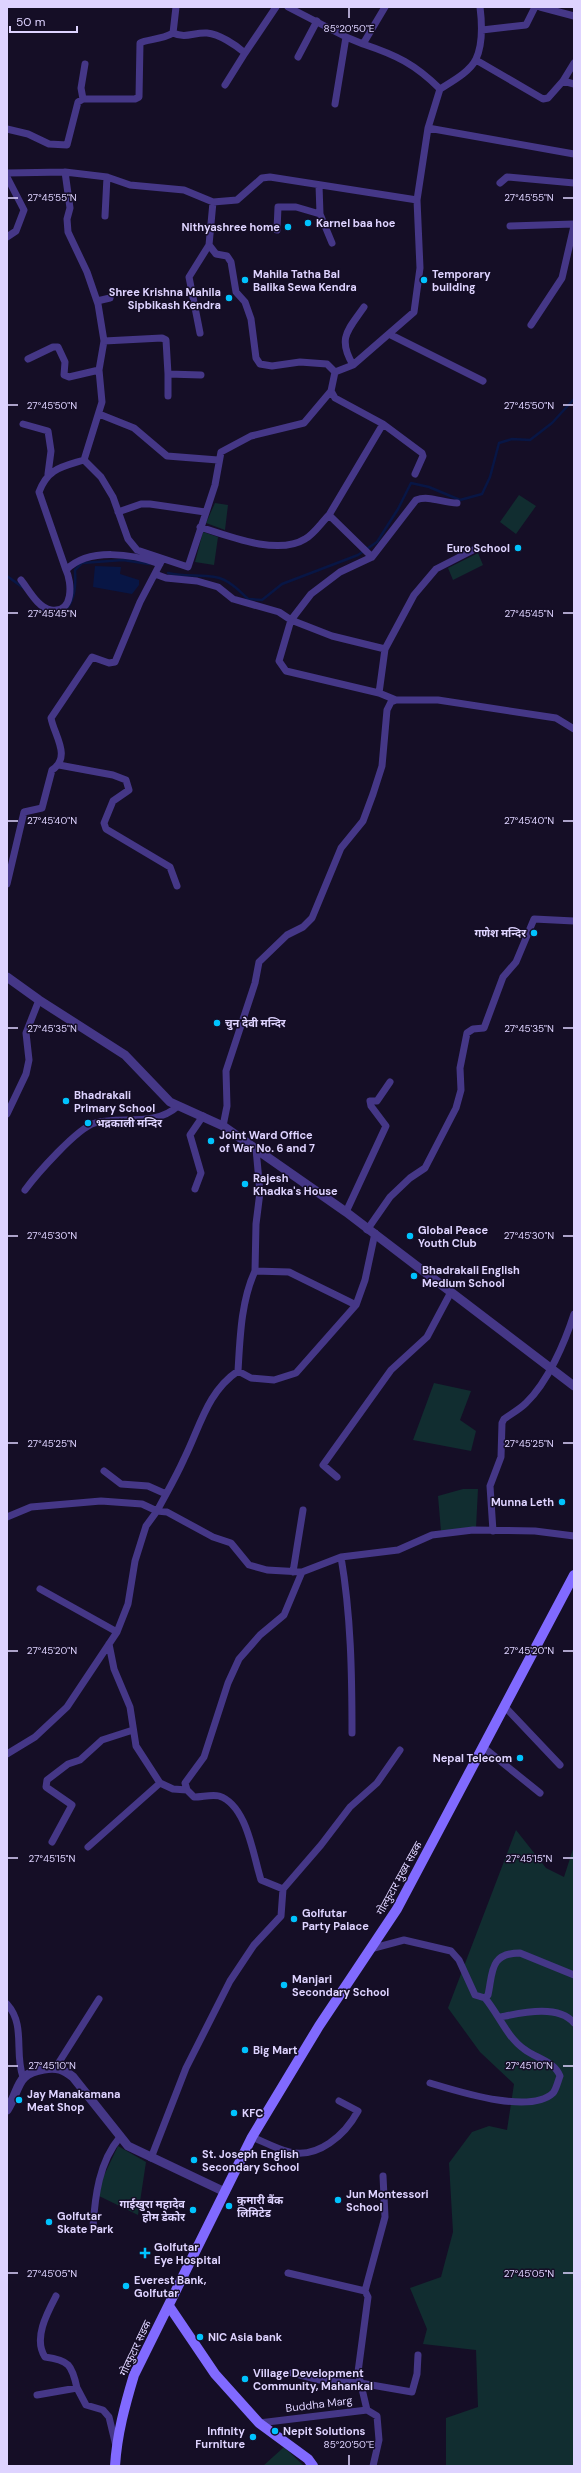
<svg xmlns="http://www.w3.org/2000/svg" width="581" height="2473" font-family="'DM Sans','Noto Sans Devanagari',sans-serif">
<rect width="100%" height="100%" fill="#150e26"/>
<path fill="#112d30" d="M519 495 536 506 516 534 500 522Z
M215 503 228 505 225 530 206 523Z
M203 532 218 537 214 565 195 562Z
M478 553 483 565 453 580 448 568Z
M434 1383 471 1391 460 1420 476 1431 471 1451 413 1440Z
M463 1489H478L476 1528 441 1531 438 1496Z
M516 1830 546 1868 564 1877 574 1846V2466H446V2418L478 2407 476 2350 423 2344 427 2329 410 2288 441 2277 453 2232 449 2163 472 2132 489 2126 507 2130 514 2084 480 2052 448 2008Z
M118 2146 146 2162 138 2215 97 2195 99 2186Z
M284 2447 304 2466H263Z"/>
<path fill="#081645" d="M95 566 121 567 120 574 139 580V585L132 594 93 587Z"/>
<g fill="none" stroke-linecap="round" stroke-linejoin="round">
<path stroke="#081645" stroke-width="2.5" d="M168 573C185 577 200 574 215 577 228 579 239 590 248 599L262 600 282 584 358 555 377 542 398 509 411 483 429 487 460 500 482 494 490 477 499 443 512 439 530 440 552 423 574 399
M7 576 25 589
M41 608 45 613 61 616C75 602 76 588 75 570L82 563 123 560 149 564"/>
<path stroke="#453787" stroke-width="7" d="M176 7 173 33C186 39 194 32 207 33 219 34 236 45 245 53L276 7
M288 7 346 37 363 44
M385 7 363 44C396 55 415 64 440 89
M540 7 574 16
M482 30 526 25 535 7
M298 57 317 21
M476 60 543 99 548 98 563 81 574 84
M563 81 574 63
M225 85 245 53
M83 99 81 88 85 64
M335 104 346 37
M428 128 574 154
M7 129 28 134 49 144 67 145 78 102 83 99H135L139 97 140 43C147 39 161 40 173 33
M65 172 70 208 67 219 68 232 87 272 98 304 104 341 99 370 102 402 84 460 101 477 113 497 128 539 137 550 188 567 215 485 221 452 251 436 304 423 331 391 335 372 353 365 414 312 420 268 417 200 428 128 440 89C451 82 470 72 476 59 483 44 482 23 480 7
M7 173 65 172 107 177 130 185 184 190 213 202 237 200 262 178 270 177 417 200
M7 177 24 210 16 231 7 237
M500 183 507 177 574 183
M213 202 209 245 216 254 227 256 231 262 236 292 245 302 251 319 256 358 260 364 272 366 300 362 327 364 335 372
M320 214 332 243
M105 216 107 177
M510 226 574 224
M277 230 278 207H296L320 214 319 185
M97 301 110 298
M531 325 562 278 574 226
M200 333 189 277 209 245
M389 334 483 381
M104 341 162 338 166 340 168 374 201 375
M28 359 53 347H58L65 362 64 375 69 377 99 370
M353 365C337 338 348 330 364 307
M331 391 335 398 383 424 329 515 372 557 340 572 311 594 291 620 279 661 286 671 379 693 396 700H438L556 718 574 729
M168 396V374
M99 414 134 428 167 456 218 460
M23 424 48 431 51 451 48 474
M383 424 422 453 423 456 415 474
M118 512 141 504H150L205 512
M200 527C228 536 278 556 305 539 314 534 321 523 329 515
M372 557 416 500C429 495 443 503 457 503
M66 570 39 492C48 468 62 467 84 460
M155 574 166 578 197 581 218 587 233 599 279 612 291 620 332 636 385 649
M21 580C29 590 38 608 51 610 74 614 72 582 66 570 89 547 133 554 160 564
M379 693 385 649 414 595 436 569 475 549
M59 765 113 775 126 780 129 790 113 801 104 823 106 829 170 867 177 886
M7 884 24 812 42 808 52 770C72 757 54 735 51 718L92 657 109 663 115 662 140 602 162 560
M7 1114 26 1074 29 1060 26 1033 39 1000
M223 1126 227 1106 226 1071 255 983 259 962 287 935 303 927 312 918 341 848 363 821 373 794 382 766 387 710 391 702 396 700
M195 1189 201 1173 190 1135 203 1116
M25 1190C36 1175 77 1128 95 1123 122 1116 155 1127 178 1106
M346 1212 386 1126 371 1106 370 1101H377L390 1082
M367 1230 390 1197 410 1178 425 1168 456 1108 461 1090 460 1068 467 1033 473 1029 484 1028 503 977 516 962 534 919 574 921
M255 1271 256 1224 260 1192 256 1149
M238 1371C240 1338 241 1301 255 1271L289 1272 356 1305
M104 1471 121 1484 148 1486 166 1494
M337 1477 323 1465 391 1370 427 1337 451 1292
M7 1517 31 1507 101 1501 142 1504 157 1511C166 1494 176 1477 184 1459 200 1427 207 1392 238 1371L251 1378 274 1380 296 1373 356 1305 365 1280 375 1233
M493 1531 490 1486 501 1457 502 1423 504 1419C511 1414 520 1409 526 1403 548 1382 565 1342 574 1314
M341 1557C351 1615 352 1675 352 1733
M293 1572 303 1510
M40 1589 117 1632
M109 1644 114 1669 130 1707 136 1746 160 1783 173 1789 187 1790
M505 1707 560 1765
M483 1747 540 1793
M7 1754 35 1737 67 1707 117 1632 128 1604 135 1561 146 1526 157 1511 167 1512 213 1537 231 1543 249 1565 267 1570 302 1572
M52 1842 72 1805 46 1787 47 1780 68 1764 80 1760 102 1740 133 1730
M88 1847 160 1783
M283 1889 321 1845 350 1807 377 1783 400 1750
M374 1948 404 1940 451 1951 459 1960 475 1995 485 1998
M485 1998 488 1995C493 1973 489 1953 520 1953L574 1975
M7 2004C26 2025 14 2053 23 2077
M500 2017C521 2013 558 2004 574 2023
M56 2067 99 1999
M430 2083C457 2091 530 2115 553 2093 556 2090 558 2081 560 2076 554 2061 537 2059 524 2049 507 2037 499 2015 485 1998
M252 2137C264 2142 277 2149 289 2152 318 2159 345 2135 358 2111L339 2101
M151 2158 186 2068 230 1981 254 1945 281 1916 283 1889 261 1880C253 1855 247 1805 219 1796 212 1794 202 1797 194 1797L187 1790 185 1783 204 1757 228 1683 239 1659 260 1635 284 1615 302 1572 341 1557 398 1550 432 1535 473 1530 535 1531 574 1536
M93 2227C95 2196 99 2162 120 2137
M288 2273 365 2291
M56 2296C47 2313 33 2339 45 2357 69 2360 72 2365 77 2388
M292 2373 320 2380 360 2383 412 2392 417 2374 418 2355
M37 2395 77 2388 86 2405 103 2410 109 2417 116 2446
M367 2410 358 2372 368 2297 365 2291 385 2217 383 2176
M259 2423 367 2410 377 2416 379 2440 373 2466"/>
<path stroke="#453787" stroke-width="9" d="M7 977 39 1000 125 1055 170 1102 223 1126 346 1212 574 1386
M7 2110C21 2088 15 2074 44 2069 57 2067 63 2069 73 2077L128 2146 225 2192"/>
<path stroke="#816aff" stroke-width="10" d="M169 2306 215 2374 259 2423 308 2459 313 2466
M115 2466C117 2434 125 2405 134 2375L252 2137 319 2026 397 1909 574 1575"/>
</g>
<path fill="none" stroke="#ded3ff" stroke-width="1.5" d="M349 8V18M8 198H18M563 198H573M8 405H18M563 405H573M8 613H18M563 613H573M8 821H18M563 821H573M8 1028H18M563 1028H573M8 1236H18M563 1236H573M8 1443H18M563 1443H573M8 1651H18M563 1651H573M8 1858H18M563 1858H573M8 2066H18M563 2066H573M8 2273H18M563 2273H573M349 2455V2465"/>
<g fill="#00c3fe" stroke="#150e26" stroke-width="1.5">
<circle cx="308" cy="223" r="4"/>
<circle cx="288" cy="227" r="4"/>
<circle cx="245" cy="280" r="4"/>
<circle cx="424" cy="280" r="4"/>
<circle cx="229" cy="298" r="4"/>
<circle cx="518" cy="548" r="4"/>
<circle cx="534" cy="933" r="4"/>
<circle cx="217" cy="1023" r="4"/>
<circle cx="66" cy="1101" r="4"/>
<circle cx="88" cy="1123" r="4"/>
<circle cx="211" cy="1141" r="4"/>
<circle cx="245" cy="1184" r="4"/>
<circle cx="410" cy="1236" r="4"/>
<circle cx="414" cy="1276" r="4"/>
<circle cx="562" cy="1502" r="4"/>
<circle cx="520" cy="1758" r="4"/>
<circle cx="294" cy="1919" r="4"/>
<circle cx="284" cy="1985" r="4"/>
<circle cx="245" cy="2050" r="4"/>
<circle cx="19" cy="2100" r="4"/>
<circle cx="234" cy="2113" r="4"/>
<circle cx="194" cy="2160" r="4"/>
<circle cx="338" cy="2200" r="4"/>
<circle cx="229" cy="2206" r="4"/>
<circle cx="193" cy="2210" r="4"/>
<circle cx="49" cy="2222" r="4"/>
<path d="M143 2247h4v4h4v4h-4v4h-4v-4h-4v-4h4z"/>
<circle cx="126" cy="2286" r="4"/>
<circle cx="200" cy="2337" r="4"/>
<circle cx="245" cy="2379" r="4"/>
<circle cx="275" cy="2431" r="4"/>
<circle cx="253" cy="2437" r="4"/>
</g>
<g text-anchor="middle" stroke-width="3" stroke-linejoin="round" paint-order="stroke">
<g font-size="11" font-weight="bold" fill="#ded3ff" stroke="#150e26" text-anchor="start">
<text x="316" y="227">Karnel baa hoe</text>
<text x="280" y="231" text-anchor="end">Nithyashree home</text>
<text x="253" y="278">Mahila Tatha Bal<tspan x="253" dy="13">Balika Sewa Kendra</tspan></text>
<text x="432" y="278">Temporary<tspan x="432" dy="13">building</tspan></text>
<text x="221" y="296" text-anchor="end">Shree Krishna Mahila<tspan x="221" dy="13">Sipbikash Kendra</tspan></text>
<text x="510" y="552" text-anchor="end">Euro School</text>
<text x="526" y="937" text-anchor="end">गणेश मन्दिर</text>
<text x="225" y="1027">चुन देवी मन्दिर</text>
<text x="74" y="1099">Bhadrakali<tspan x="74" dy="13">Primary School</tspan></text>
<text x="96" y="1127">भद्रकाली मन्दिर</text>
<text x="219" y="1139">Joint Ward Office<tspan x="219" dy="13">of War No. 6 and 7</tspan></text>
<text x="253" y="1182">Rajesh<tspan x="253" dy="13">Khadka's House</tspan></text>
<text x="418" y="1234">Global Peace<tspan x="418" dy="13">Youth Club</tspan></text>
<text x="422" y="1274">Bhadrakali English<tspan x="422" dy="13">Medium School</tspan></text>
<text x="554" y="1506" text-anchor="end">Munna Leth</text>
<text x="512" y="1762" text-anchor="end">Nepal Telecom</text>
<text x="302" y="1917">Golfutar<tspan x="302" dy="13">Party Palace</tspan></text>
<text x="292" y="1983">Manjari<tspan x="292" dy="13">Secondary School</tspan></text>
<text x="253" y="2054">Big Mart</text>
<text x="27" y="2098">Jay Manakamana<tspan x="27" dy="13">Meat Shop</tspan></text>
<text x="242" y="2117">KFC</text>
<text x="202" y="2158">St. Joseph English<tspan x="202" dy="13">Secondary School</tspan></text>
<text x="346" y="2198">Jun Montessori<tspan x="346" dy="13">School</tspan></text>
<text x="237" y="2204">कुमारी बैंक<tspan x="237" dy="13">लिमिटेड</tspan></text>
<text x="185" y="2208" text-anchor="end">गाईखुरा महादेव<tspan x="185" dy="13">होम डेकोर</tspan></text>
<text x="57" y="2220">Golfutar<tspan x="57" dy="13">Skate Park</tspan></text>
<text x="154" y="2251">Golfutar<tspan x="154" dy="13">Eye Hospital</tspan></text>
<text x="134" y="2284">Everest Bank,<tspan x="134" dy="13">Golfutar</tspan></text>
<text x="208" y="2341">NIC Asia bank</text>
<text x="253" y="2377">Village Development<tspan x="253" dy="13">Community, Mahankal</tspan></text>
<text x="245" y="2435" text-anchor="end">Infinity<tspan x="245" dy="13">Furniture</tspan></text>
<text x="283" y="2435">Nepit Solutions</text>
</g>
<g font-size="11" fill="#ded3ff" stroke="#150e26">
<text transform="translate(399 1878) rotate(-61)" y="4">गोल्फुटार मुख्य सडक</text>
<text transform="translate(135 2348) rotate(-65)" y="4">गोल्फुटार सडक</text>
<text transform="translate(319 2404) rotate(-7)" y="4">Buddha Marg</text>
</g>
</g>
<g font-size="10" text-anchor="middle" fill="#ded3ff" stroke="#150e26" stroke-width="3" stroke-linejoin="round" paint-order="stroke">
<text x="349" y="32">85°20'50"E</text>
<text x="52" y="201">27°45'55"N</text>
<text x="529" y="201">27°45'55"N</text>
<text x="52" y="409">27°45'50"N</text>
<text x="529" y="409">27°45'50"N</text>
<text x="52" y="617">27°45'45"N</text>
<text x="529" y="617">27°45'45"N</text>
<text x="52" y="824">27°45'40"N</text>
<text x="529" y="824">27°45'40"N</text>
<text x="52" y="1032">27°45'35"N</text>
<text x="529" y="1032">27°45'35"N</text>
<text x="52" y="1239">27°45'30"N</text>
<text x="529" y="1239">27°45'30"N</text>
<text x="52" y="1447">27°45'25"N</text>
<text x="529" y="1447">27°45'25"N</text>
<text x="52" y="1654">27°45'20"N</text>
<text x="529" y="1654">27°45'20"N</text>
<text x="52" y="1862">27°45'15"N</text>
<text x="529" y="1862">27°45'15"N</text>
<text x="52" y="2069">27°45'10"N</text>
<text x="529" y="2069">27°45'10"N</text>
<text x="52" y="2277">27°45'05"N</text>
<text x="529" y="2277">27°45'05"N</text>
<text x="349" y="2448">85°20'50"E</text>
</g>
<rect width="581" height="2473" fill="none" stroke="#ded3ff" stroke-width="16"/>
<path d="M10 26v6h67v-6" fill="none" stroke="#ded3ff" stroke-width="2"/>
<text x="16" y="26" font-size="12" fill="#ded3ff" stroke="#150e26" stroke-width="3" paint-order="stroke">50 m</text>
</svg>
